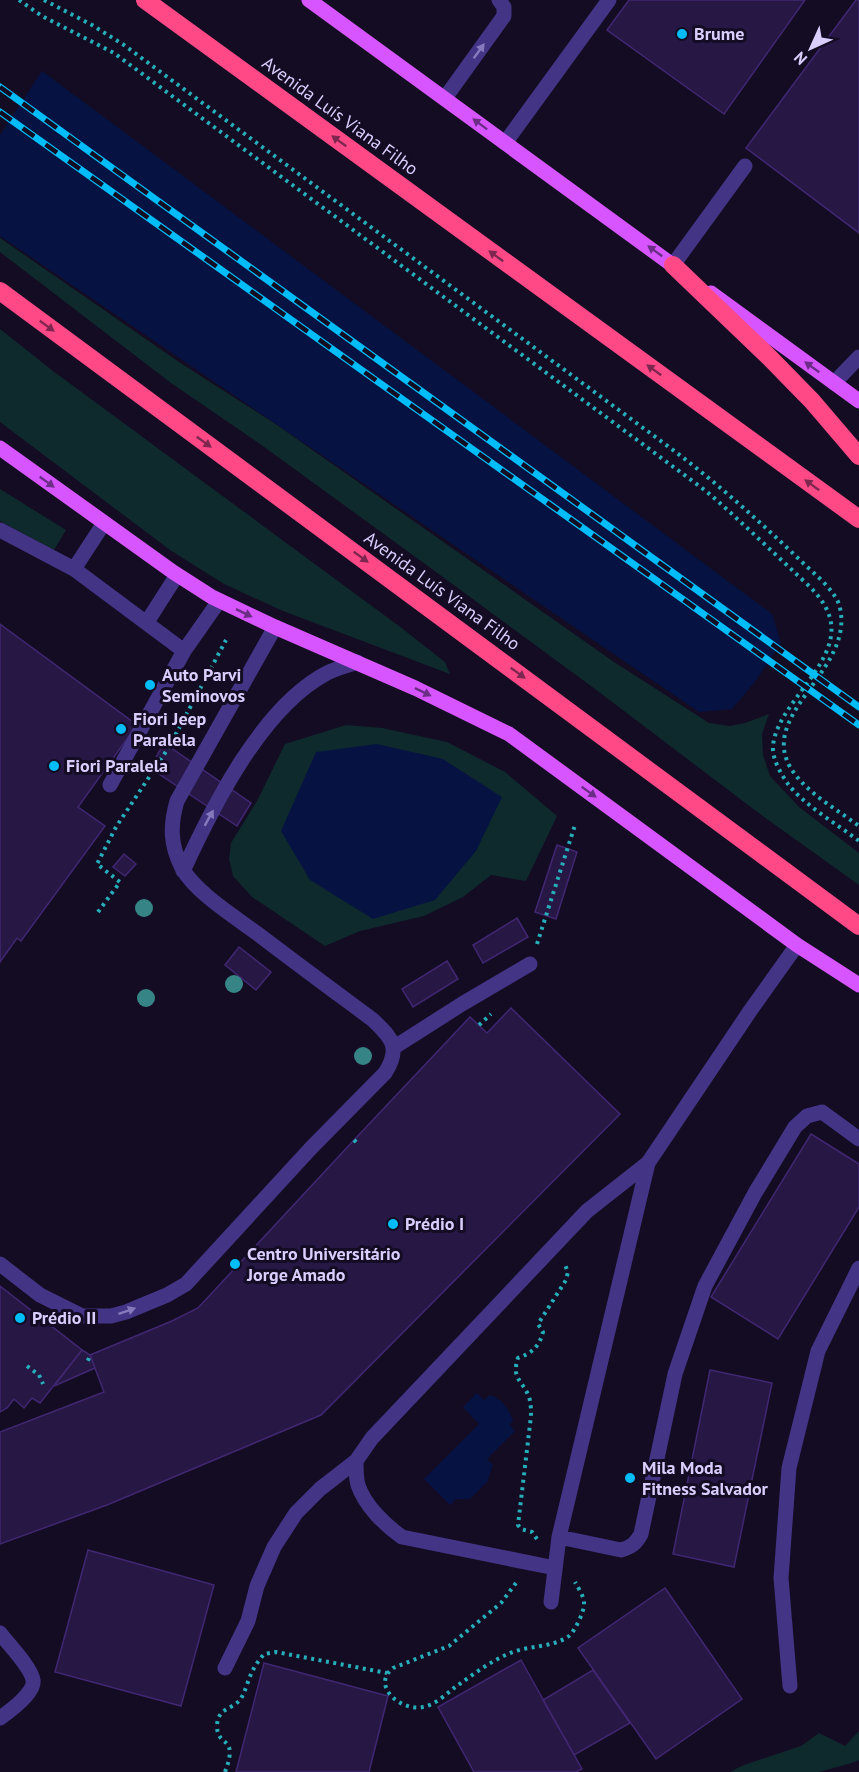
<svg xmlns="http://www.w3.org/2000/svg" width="859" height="1772" font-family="'PT Sans',sans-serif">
<rect width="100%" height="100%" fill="#130c23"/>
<path fill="#0f2a2d" d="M0 238 179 362 277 425 614 662 709 723 730 726 745 723 769 714 762 734 763 755 770 776 799 807 859 853V885L760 814 595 689 432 569 260 444 171 383 0 252Z
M0 329 53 371 399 626 445 662 450 674 283 611 224 584 170 550 0 422Z
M0 489 66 530 54 550 0 521Z
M346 725 382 728 447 742 505 772 557 816 526 881 491 875 463 897 424 916 360 931 325 946 252 897 233 876 229 859 231 843 257 801 285 744Z
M859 1731V1760L855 1762 819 1772H730L744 1765 801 1746 819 1733 845 1746Z"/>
<path fill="#061342" d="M42 71 772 614 781 643 754 683 732 709 699 712 0 236V135Z
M377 744 443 759 502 797 476 851 435 900 373 919 310 880 281 831 316 752Z
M477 1393 484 1400 490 1395C503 1400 508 1408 513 1420L510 1425 515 1431 487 1459 493 1465 487 1482 470 1499H456L450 1505 424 1479 479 1424 463 1407Z"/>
<path fill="#271745" stroke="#412772" stroke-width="1.5" d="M629 0H805L724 114 607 30Z
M856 0H859V233L746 148Z
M0 624 137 725 78 807 105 826 21 941 17 938 0 962Z
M164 743 251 803 237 826 150 768Z
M557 845 577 852 556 919 535 912Z
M124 854 136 864 125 876 113 867Z
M517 918 528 937 483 963 473 945Z
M239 947 271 972 256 990 225 965Z
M447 961 458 979 413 1007 402 989Z
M511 1008 620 1114 321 1415 107 1505 0 1544V1432L104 1392 90 1355 172 1321 198 1308 354 1140 470 1017 487 1033Z
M811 1134 859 1164V1207L778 1339 711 1297Z
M0 1286 82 1350 40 1403 32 1398 24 1408 14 1399 7 1408 0 1412Z
M82 1350 90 1355 95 1368 54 1386Z
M710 1370 772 1383 734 1567 673 1554Z
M88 1550 214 1585 181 1706 55 1672Z
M665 1588 742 1699 656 1759 578 1648Z
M521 1660 582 1769 576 1772H474L438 1707Z
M264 1663 388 1696 369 1772H236Z
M593 1670 630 1723 574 1755 543 1700Z"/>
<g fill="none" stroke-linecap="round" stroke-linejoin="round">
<path stroke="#26afbb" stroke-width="4" stroke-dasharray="3 4.5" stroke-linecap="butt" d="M19 0 42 16 114 53 706 491C735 516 762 542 790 568 802 580 818 592 826 608 852 657 777 700 773 746 772 759 781 774 788 784 804 805 837 824 859 841
M44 0 92 25 124 45 669 447C716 482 758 520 800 560 813 573 832 587 839 604 859 673 745 717 798 778 814 797 839 811 859 826
M98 912 120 882 97 864 116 827 169 747 226 640
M537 944 575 825
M479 1025 491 1014
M354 1140 357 1143
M89 1358 87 1363 89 1362
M27 1366 39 1375 43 1384
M537 1539 532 1532 521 1529 518 1525 531 1416C531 1410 531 1403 529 1397 522 1379 511 1379 518 1358 532 1353 539 1347 543 1332L538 1324 566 1280 568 1272 565 1265
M516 1583 501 1603 449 1646 393 1668C370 1686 402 1712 423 1707 435 1705 445 1695 454 1688 471 1676 489 1662 508 1654 527 1645 553 1648 569 1636 575 1631 585 1610 584 1603 584 1596 578 1588 575 1582
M225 1772C239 1735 218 1748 217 1727 217 1708 231 1710 240 1700 246 1691 248 1679 253 1670 256 1664 260 1659 264 1654L276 1652 387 1673"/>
<path stroke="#433485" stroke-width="15" d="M445 98 504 16V7L499 0
M505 143 609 0
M673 265 745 166
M834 383 859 357
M0 530 74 569 184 651 110 785
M74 569 104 523
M147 622 177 575
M184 651 219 601
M183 871C213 806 262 707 327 673 336 668 347 666 357 662
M393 1048 462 1004 530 964
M0 1264 40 1295 82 1316H111L126 1312 167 1295 186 1284 311 1148 385 1073C401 1048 392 1038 373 1020 334 991 296 963 258 934 235 917 196 893 182 868 170 845 170 825 177 801L275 627
M559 1537 621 1550C632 1547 636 1543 641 1534L675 1374 705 1286 755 1193 795 1127 807 1116 822 1112 859 1139
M555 1568 402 1537C385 1525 365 1506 358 1485 356 1478 356 1468 356 1461L372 1438 587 1211 648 1163 750 1011 797 945
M551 1602 559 1537 648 1163
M0 1633C8 1644 31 1667 33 1680 36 1692 10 1711 0 1718
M225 1668 248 1621 257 1586 274 1547 296 1513 320 1489 356 1461
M790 1686 781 1578 789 1468 818 1351 859 1268"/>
<path stroke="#d755ff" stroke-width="15" d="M309 0 682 272
M711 293 859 401
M0 448 173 572 212 597 275 627 415 688 509 734 797 945 859 985"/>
<path stroke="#ff4986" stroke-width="18" d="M145 0 859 519
M673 265 769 357 812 401 859 456
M0 291 859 926"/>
<g stroke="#00bdf9" stroke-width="7">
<path id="rail" d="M0 87 859 707
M0 112 859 725"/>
</g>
<use href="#rail" stroke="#130c23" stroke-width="4.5" stroke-dasharray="14" stroke-linecap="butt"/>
</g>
<g fill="#368485">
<circle cx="144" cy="908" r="9"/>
<circle cx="234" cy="984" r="9"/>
<circle cx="146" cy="998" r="9"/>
<circle cx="363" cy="1056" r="9"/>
</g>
<defs><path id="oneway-solid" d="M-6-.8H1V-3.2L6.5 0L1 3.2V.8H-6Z" transform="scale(1.5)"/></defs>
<g fill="#8779bc">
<use href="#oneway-solid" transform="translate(479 51) rotate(-54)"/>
<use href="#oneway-solid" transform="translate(209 818) rotate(-61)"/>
<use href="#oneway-solid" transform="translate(127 1311) rotate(-19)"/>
</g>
<g fill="#6b2d86">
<use href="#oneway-solid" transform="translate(480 124) rotate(-143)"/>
<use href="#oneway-solid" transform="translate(655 251) rotate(-144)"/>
<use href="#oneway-solid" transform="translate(812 367) rotate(-144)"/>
<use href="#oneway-solid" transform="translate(47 482) rotate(36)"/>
<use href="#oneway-solid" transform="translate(244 613) rotate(26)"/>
<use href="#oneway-solid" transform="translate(423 692) rotate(26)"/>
<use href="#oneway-solid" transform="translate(589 792) rotate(36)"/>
</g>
<g fill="#7d2750">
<use href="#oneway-solid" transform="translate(339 141) rotate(-144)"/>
<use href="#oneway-solid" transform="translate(496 256) rotate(-144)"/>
<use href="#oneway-solid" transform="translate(47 326) rotate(36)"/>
<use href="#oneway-solid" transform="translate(654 370) rotate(-144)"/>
<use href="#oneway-solid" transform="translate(204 442) rotate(36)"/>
<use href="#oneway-solid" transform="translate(812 485) rotate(-144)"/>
<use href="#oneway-solid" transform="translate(361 557) rotate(36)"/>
<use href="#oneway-solid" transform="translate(518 673) rotate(36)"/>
</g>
<g fill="#00bdf9" stroke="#130c23" stroke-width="2">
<circle cx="682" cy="34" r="6"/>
<circle cx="150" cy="685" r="6"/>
<circle cx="121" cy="729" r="6"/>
<circle cx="54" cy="766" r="6"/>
<circle cx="393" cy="1224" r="6"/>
<circle cx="235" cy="1264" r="6"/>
<circle cx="20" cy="1318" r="6"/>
<circle cx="630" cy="1478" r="6"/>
</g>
<g text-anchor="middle" stroke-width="6" stroke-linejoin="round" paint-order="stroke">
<g font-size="18" font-weight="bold" fill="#daceff" stroke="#130c23" text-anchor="start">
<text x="694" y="40">Brume</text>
<text x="162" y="681">Auto Parvi<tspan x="162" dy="21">Seminovos</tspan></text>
<text x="133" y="725">Fiori Jeep<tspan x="133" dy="21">Paralela</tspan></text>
<text x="66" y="772">Fiori Paralela</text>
<text x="405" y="1230">Prédio I</text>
<text x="247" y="1260">Centro Universitário<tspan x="247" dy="21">Jorge Amado</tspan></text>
<text x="32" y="1324">Prédio II</text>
<text x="642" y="1474">Mila Moda<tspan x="642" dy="21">Fitness Salvador</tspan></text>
</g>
<g font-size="18" fill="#daceff" stroke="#130c23">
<text transform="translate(340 116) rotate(36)" y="6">Avenida Luís Viana Filho</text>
<text transform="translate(442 591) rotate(36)" y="6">Avenida Luís Viana Filho</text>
</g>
</g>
<g transform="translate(811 48) rotate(225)" stroke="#130c23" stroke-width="4.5" paint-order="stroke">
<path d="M0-4.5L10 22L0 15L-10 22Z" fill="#daceff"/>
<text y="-9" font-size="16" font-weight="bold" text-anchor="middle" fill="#daceff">N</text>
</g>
</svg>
